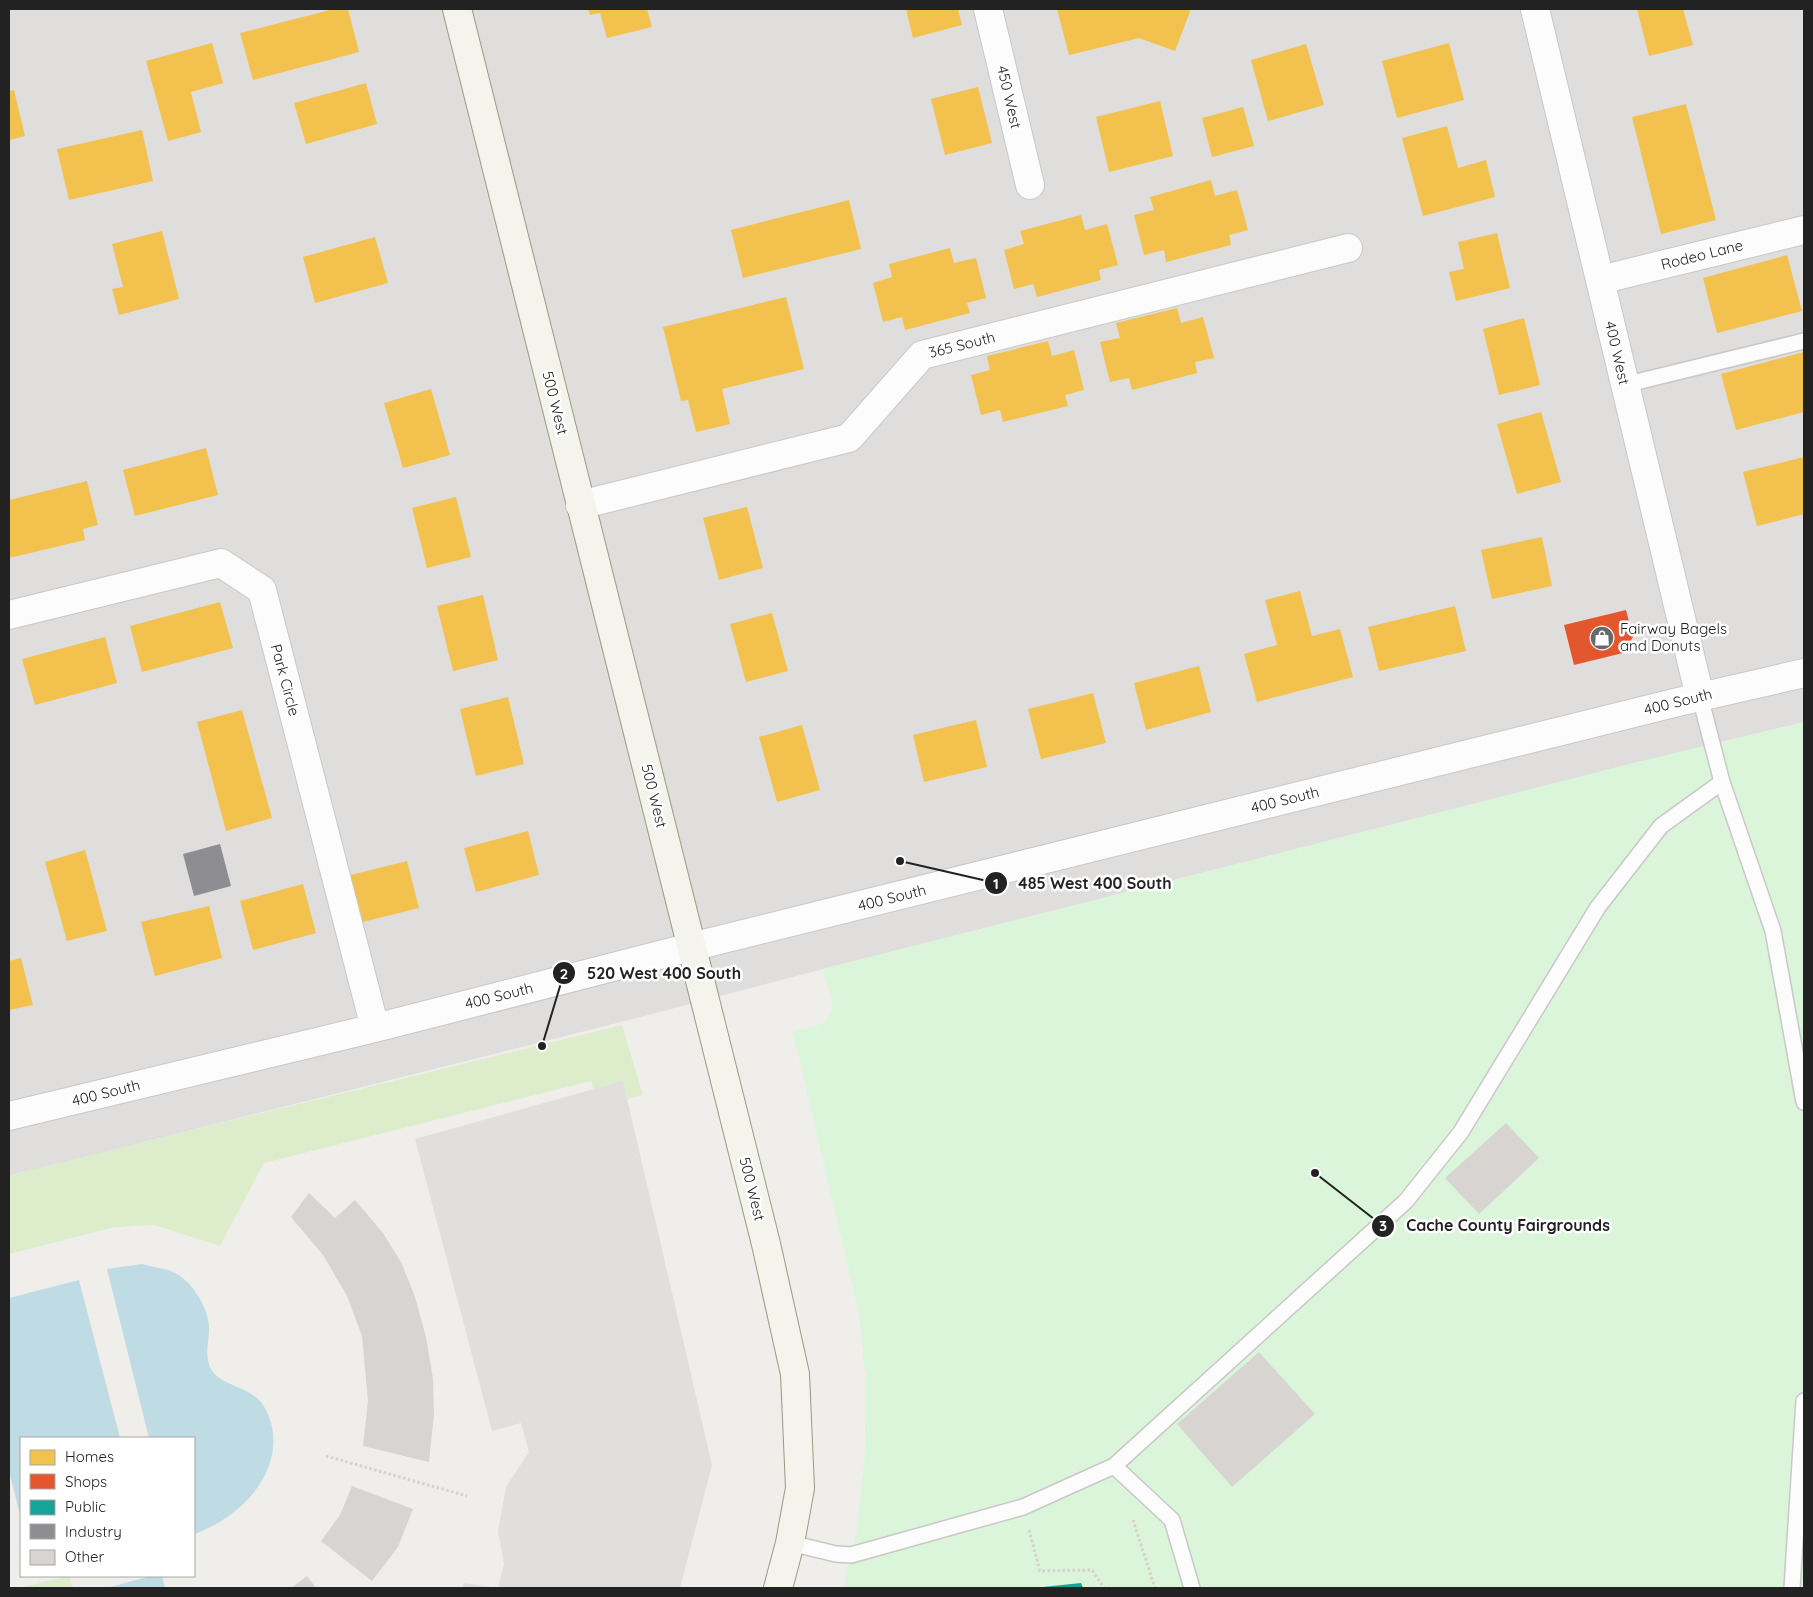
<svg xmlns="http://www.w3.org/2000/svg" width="1813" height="1597" font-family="Quicksand,sans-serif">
<rect width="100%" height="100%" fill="#f0eeeb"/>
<path fill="#dfdedc" d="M9 9H1804V722L1630 764 823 969 629 1020 9 1176Z"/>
<path fill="#ddeccb" d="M622 1025 643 1095 599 1106 591 1081 264 1163 220 1246 154 1225 115 1227 9 1254V1175Z
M69 1576 73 1588H19Z"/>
<path fill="#daf5da" d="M1804 722V1588H843L856 1534 865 1453 866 1382 859 1314 793 1032 825 1023 833 1008 823 969 1630 764Z"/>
<path fill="#e0dfde" d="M623 1081 712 1465 680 1588H462L464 1583 498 1588 504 1564 498 1531 506 1487 529 1452 521 1423 492 1431 415 1139Z"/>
<path fill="#bfdbe3" d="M142 1264C150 1266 159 1268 168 1270 190 1277 206 1303 209 1325 210 1340 204 1352 210 1367 218 1385 246 1386 259 1400 266 1407 270 1418 272 1427 282 1477 237 1519 194 1534V1438H149L107 1269Z
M79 1280 120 1438H21V1519L9 1471V1298Z
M151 1576H162L165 1588H106Z"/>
<path fill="#f2c14e" d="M334 9H348L359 52 253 80 240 33Z
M588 9H647L652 27 607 38 600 13 590 15Z
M906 9H958L962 25 913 38Z
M1057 9H1191L1175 51 1139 38 1069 55Z
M1637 9H1683L1693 45 1649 56Z
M212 43 223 83 191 92 201 132 168 141 146 61Z
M1449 43 1464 100 1397 118 1382 61Z
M1306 44 1324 105 1268 121 1251 60Z
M366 83 377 124 306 144 294 103Z
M978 87 992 143 945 155 931 99Z
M14 90 25 136 9 140V91Z
M1160 101 1173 156 1109 172 1096 117Z
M1686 104 1716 220 1661 234 1632 117Z
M1243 107 1254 146 1212 157 1202 118Z
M1447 126 1458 168 1486 160 1495 197 1423 216 1402 138Z
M142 130 153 181 69 200 57 149Z
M1211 180 1215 196 1237 190 1248 230 1229 235 1231 245 1166 262 1164 250 1144 255 1134 215 1154 210 1150 197Z
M849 200 861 249 743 278 731 230Z
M1081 215 1085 230 1107 224 1118 265 1099 270 1101 280 1037 297 1033 284 1014 289 1004 250 1024 244 1020 231Z
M162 231 179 299 119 315 112 289 123 287 112 244Z
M1497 233 1510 288 1456 301 1449 272 1464 269 1458 242Z
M375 237 388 283 315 303 303 257Z
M950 248 954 263 976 258 986 298 967 303 970 313 905 330 902 317 883 322 873 283 892 277 889 264Z
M1787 255 1802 311 1717 333 1703 278Z
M786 297 804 369 722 389 730 424 696 432 688 400 681 401 663 327Z
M1177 308 1181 323 1203 317 1214 358 1195 362 1197 373 1132 390 1129 378 1110 382 1100 342 1120 338 1116 323Z
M1524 318 1540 385 1499 395 1483 329Z
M1048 341 1052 356 1074 350 1084 390 1065 395 1068 406 1003 422 1000 410 981 415 971 375 990 370 987 356Z
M1804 352V412L1736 430 1721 374Z
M431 389 450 455 403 468 384 403Z
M1541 412 1561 482 1517 494 1497 424Z
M206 448 218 495 135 516 123 470Z
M1804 457V514L1757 526 1743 472Z
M87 481 98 525 83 529 85 540 9 558V500Z
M456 497 471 557 427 568 412 508Z
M747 507 763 568 719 580 703 518Z
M1542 537 1552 586 1492 599 1481 550Z
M1300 591 1312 636 1340 629 1353 677 1257 702 1244 654 1277 645 1265 600Z
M483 595 498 660 453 671 437 606Z
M220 602 233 648 142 672 130 626Z
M1455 606 1466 651 1379 671 1368 627Z
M772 613 788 671 746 682 730 624Z
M105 637 117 683 35 705 22 659Z
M1199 666 1211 712 1146 730 1134 683Z
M1093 693 1106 743 1041 759 1028 709Z
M508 697 524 764 476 776 460 709Z
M242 710 272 818 226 831 197 722Z
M976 720 987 767 924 782 913 735Z
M802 725 820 790 777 802 759 737Z
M528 831 539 875 476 892 464 848Z
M85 850 107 931 67 941 45 862Z
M407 861 419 908 359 923 347 876Z
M303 884 316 933 253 950 240 901Z
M209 906 222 958 155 976 141 922Z
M21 958 33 1005 9 1010V961Z"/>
<path fill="#e4572e" d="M1626 610 1633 637 1623 653 1574 665 1564 625Z"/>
<path fill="#17a398" d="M1081 1583 1083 1588H1043V1587Z"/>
<path fill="#8d8d92" d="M220 844 231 886 194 896 183 854Z"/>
<path fill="#d7d4d2" d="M1506 1123 1539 1158 1479 1214 1445 1178Z
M309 1193 335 1218 355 1200 383 1233 402 1264 415 1297 426 1337 433 1379 434 1414 429 1462 363 1446 368 1401 362 1336 347 1296 323 1255 291 1217Z
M1259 1352 1315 1414 1232 1487 1177 1424Z
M352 1486 413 1509 398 1547 372 1581 321 1541 340 1515Z
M307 1576 316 1588H291Z"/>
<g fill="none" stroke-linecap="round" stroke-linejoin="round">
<g stroke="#c9c8c7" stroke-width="18">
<path id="lane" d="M1624 385 1804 341
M1700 697 1722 782 1773 931 1804 1102
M1114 1466 1172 1520 1192 1588
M790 1543 836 1554 851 1555 1023 1507 1114 1466 1406 1201 1461 1132 1598 907 1661 826 1722 782
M1792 1588 1804 1401"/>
</g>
<g stroke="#c9c8c7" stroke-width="30">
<path id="street" d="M988 9 1030 185
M1535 9 1700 697
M1600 280 1804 230
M580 505 849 438 922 355 1348 248
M9 615 221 563 262 590 375 1028
M9 1116 375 1028 691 947 1678 702 1804 673"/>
</g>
<g stroke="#999a82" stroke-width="30">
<path id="secondary" d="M457 9 766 1244 795 1374 800 1488 790 1543 778 1588"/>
</g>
<path stroke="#dccecd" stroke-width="3" stroke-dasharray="2.5 2.5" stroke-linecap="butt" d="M326 1456 467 1496
M1133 1520 1155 1588
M1029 1530 1040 1571 1092 1570 1104 1588"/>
<use href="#lane" stroke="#fdfcfc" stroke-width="15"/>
<use href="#street" stroke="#fdfcfc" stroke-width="28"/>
<use href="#secondary" stroke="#f4f4ed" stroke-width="28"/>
</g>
<defs>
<g id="shop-disc" transform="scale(1.25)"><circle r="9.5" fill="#6a6968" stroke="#fff"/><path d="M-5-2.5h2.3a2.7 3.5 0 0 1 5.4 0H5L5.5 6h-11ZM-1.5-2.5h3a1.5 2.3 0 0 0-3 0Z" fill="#fff"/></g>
</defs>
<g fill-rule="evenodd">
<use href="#shop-disc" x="1602" y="638"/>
</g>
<g text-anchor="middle" stroke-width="5" stroke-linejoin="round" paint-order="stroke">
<g font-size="15" fill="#222" stroke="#fff">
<text transform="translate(1009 97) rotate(77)" y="5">450 West</text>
<text transform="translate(1702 255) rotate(-14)" y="5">Rodeo Lane</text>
<text transform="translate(962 345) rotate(-14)" y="5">365 South</text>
<text transform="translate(1617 353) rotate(77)" y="5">400 West</text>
<text transform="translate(555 403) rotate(76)" y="5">500 West</text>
<text transform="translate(285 680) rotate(75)" y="5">Park Circle</text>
<text transform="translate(1678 702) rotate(-14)" y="5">400 South</text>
<text transform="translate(654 796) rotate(76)" y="5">500 West</text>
<text transform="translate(1285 800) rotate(-14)" y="5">400 South</text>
<text transform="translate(892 898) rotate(-14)" y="5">400 South</text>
<text transform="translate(499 996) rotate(-14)" y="5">400 South</text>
<text transform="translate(106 1093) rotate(-14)" y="5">400 South</text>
<text transform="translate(752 1189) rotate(76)" y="5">500 West</text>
</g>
<g font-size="15" fill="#222" stroke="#fff" text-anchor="start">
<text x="1620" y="634">Fairway Bagels<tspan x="1620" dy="17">and Donuts</tspan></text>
</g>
</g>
<path fill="none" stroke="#222" stroke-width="2" d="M900 861L996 883M542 1046L564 973M1315 1173L1383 1226"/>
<g fill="#222" stroke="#fff" stroke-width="2">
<circle cx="900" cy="861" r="5"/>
<circle cx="542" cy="1046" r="5"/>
<circle cx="1315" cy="1173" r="5"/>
<circle cx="996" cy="883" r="12"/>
<circle cx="564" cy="973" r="12"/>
<circle cx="1383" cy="1226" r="12"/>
</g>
<g font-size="15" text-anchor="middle" font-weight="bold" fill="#fff">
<text x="996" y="889">1</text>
<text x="564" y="979">2</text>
<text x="1383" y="1231">3</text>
</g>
<g font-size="16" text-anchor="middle" font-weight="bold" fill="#222" stroke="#fff" stroke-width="5" stroke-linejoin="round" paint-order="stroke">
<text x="1095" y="889">485 West 400 South</text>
<text x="664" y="979">520 West 400 South</text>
<text x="1508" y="1231">Cache County Fairgrounds</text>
</g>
<rect width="1813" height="1597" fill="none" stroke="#222222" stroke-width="20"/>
<rect x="20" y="1437" width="175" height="140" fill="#ffffff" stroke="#a7a7a7"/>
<rect x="30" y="1450" width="25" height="15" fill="#f2c14e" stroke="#a7a7a7"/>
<text x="65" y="1462" font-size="15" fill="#222222">Homes</text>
<rect x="30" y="1474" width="25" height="15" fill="#e4572e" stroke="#a7a7a7"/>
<text x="65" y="1487" font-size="15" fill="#222222">Shops</text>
<rect x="30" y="1500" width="25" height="15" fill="#17a398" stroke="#a7a7a7"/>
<text x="65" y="1512" font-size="15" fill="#222222">Public</text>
<rect x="30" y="1524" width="25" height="15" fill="#8d8d92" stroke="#a7a7a7"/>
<text x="65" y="1537" font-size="15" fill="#222222">Industry</text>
<rect x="30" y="1550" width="25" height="15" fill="#d7d4d2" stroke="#a7a7a7"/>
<text x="65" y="1562" font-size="15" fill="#222222">Other</text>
</svg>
